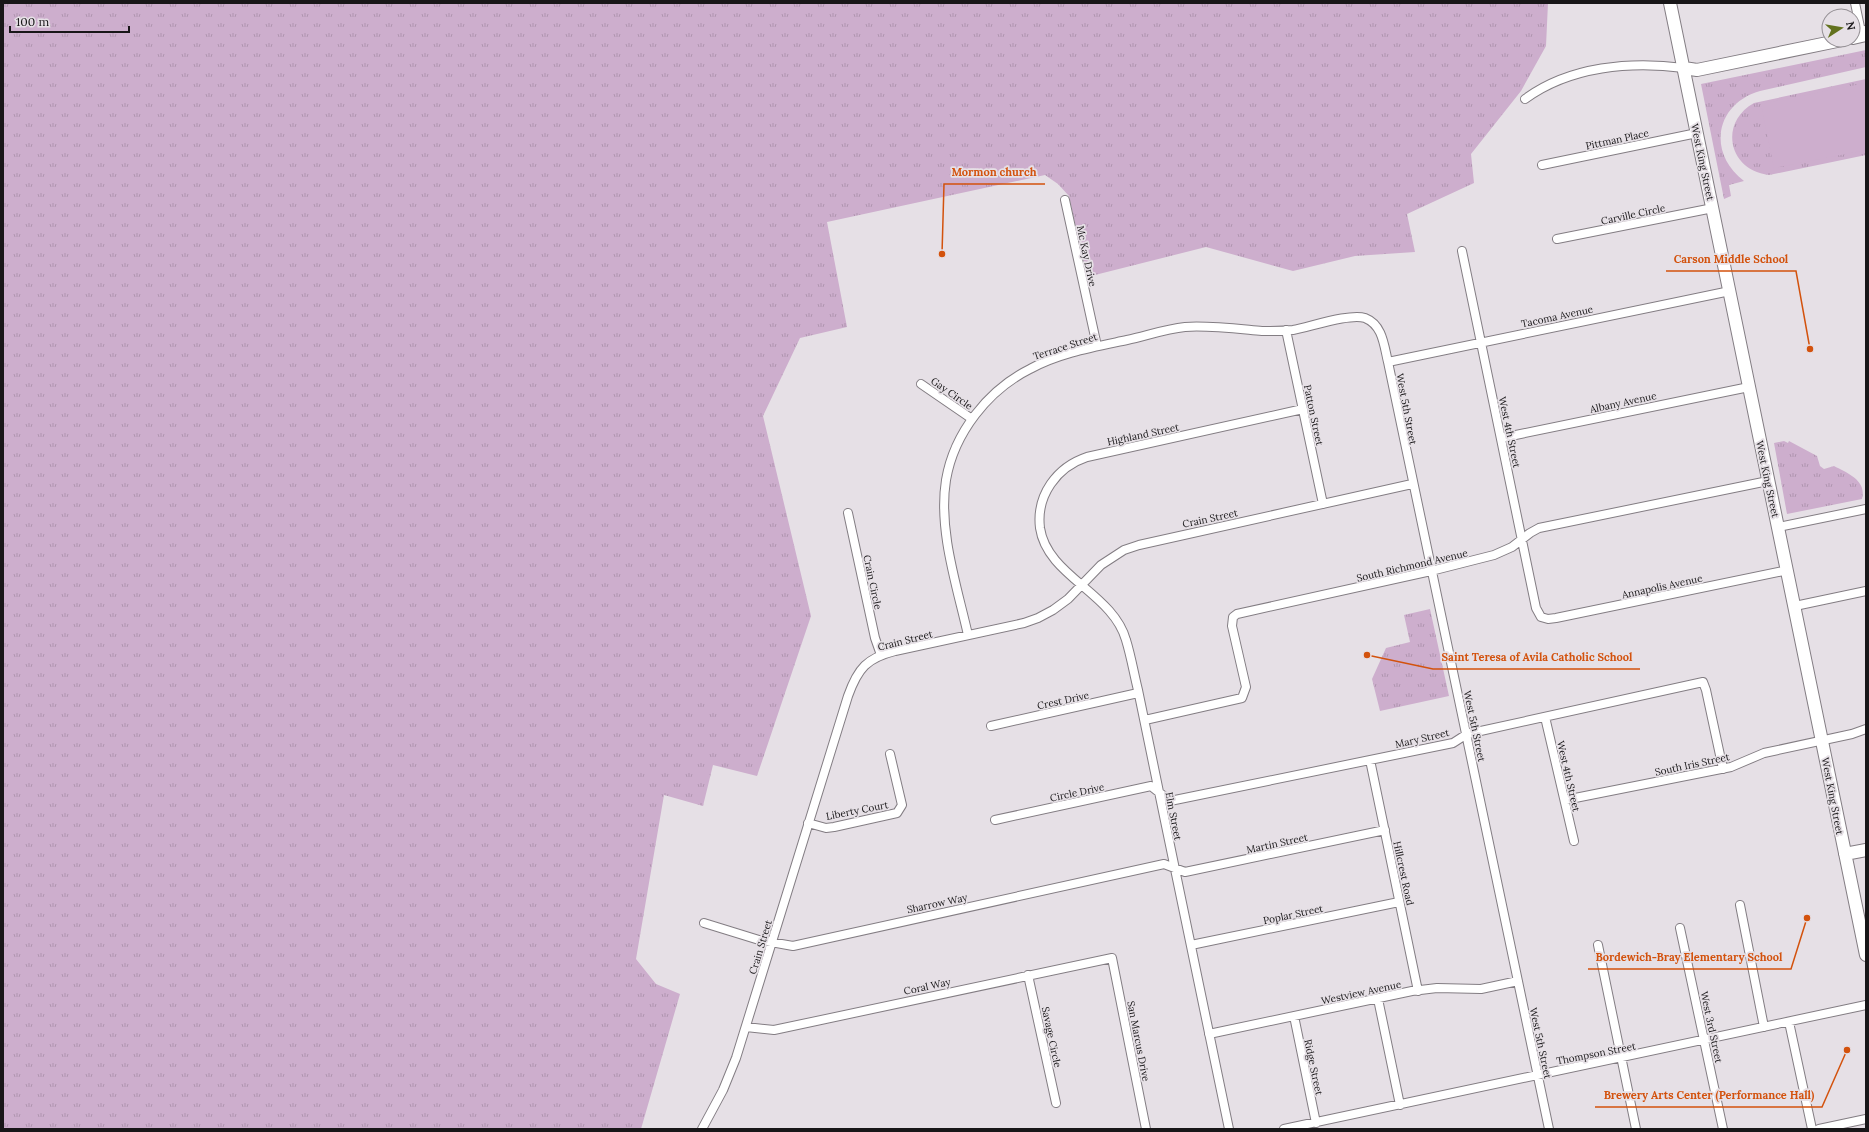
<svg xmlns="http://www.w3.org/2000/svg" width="1869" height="1132" font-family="Lora,serif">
<defs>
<pattern id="grass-tufts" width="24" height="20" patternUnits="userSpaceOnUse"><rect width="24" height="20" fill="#cdaecd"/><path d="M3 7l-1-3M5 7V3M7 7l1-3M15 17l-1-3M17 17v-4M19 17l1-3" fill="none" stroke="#af95af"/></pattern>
</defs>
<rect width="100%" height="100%" fill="#e6e0e6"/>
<path fill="url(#grass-tufts)" d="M3 3H1548L1546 46 1521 91 1471 154 1474 183 1407 214 1415 252 1355 256 1293 271 1206 247 1087 277 1069 196 1058 184 1045 175 827 222 847 327 800 338 763 416 811 616 757 776 713 765 703 806 664 795 636 959 656 984 680 994 641 1129H3Z
M1866 50V67L1760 91C1715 104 1707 153 1744 181L1729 185 1731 196 1724 199 1701 84Z
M1866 79V155L1769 175C1729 171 1718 123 1754 103Z
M1784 441 1788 443 1789 441 1817 456 1820 466 1824 469 1834 466C1847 473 1867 480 1862 499L1787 514 1774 443Z
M1430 609 1449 696 1380 711 1372 679 1386 648 1410 642 1404 615Z"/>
<path fill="#cdaecd" d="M1866 83V150L1774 168 1761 104Z"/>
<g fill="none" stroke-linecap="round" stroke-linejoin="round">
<g stroke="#837d83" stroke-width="10">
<path id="street" d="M1855 3 1860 27 1866 33
M1525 99C1570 66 1631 61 1684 68
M1542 165 1697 133
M1065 200 1097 346
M1557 239 1713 208
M1462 251 1536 608 1541 617 1548 619 1556 618 1788 570
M1286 330 1323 504
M1388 362 1730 291
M921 384 972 419
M1501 438 1749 387
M848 513 875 638 881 655
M1778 527 1866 509
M1795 606 1866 591
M968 635C957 586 938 530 946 480 954 433 988 390 1030 369 1059 353 1094 347 1127 340 1146 336 1165 329 1185 327 1206 325 1239 329 1262 331 1272 331 1283 331 1293 330 1310 327 1350 313 1365 318 1383 325 1384 346 1388 362L1549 1129
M1545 717 1574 841
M1145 720 1242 698 1246 687 1232 626 1233 617 1237 614 1431 571 1494 555 1512 547 1530 533 1539 528 1768 481
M991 726 1138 693
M1370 760 1418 991
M1565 800 1731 767 1764 753 1852 734 1866 729
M995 820 1151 786 1170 801 1453 743 1467 734 1703 682 1706 690 1723 769
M808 823 826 828 834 827 897 813 902 805 890 754
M1740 905 1764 1027
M704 923 759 940 793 946 1164 864 1185 872 1385 830
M1680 928 1723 1129
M1191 945 1399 902
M1598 945 1636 1129
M1028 975 1056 1103
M1378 999 1400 1105
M1294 1016 1316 1123
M1789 1022 1812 1129
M746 1027 774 1030 1112 958 1146 1129
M1209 1034 1412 991 1437 988 1481 989 1518 981
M702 1129 723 1090 736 1058 848 696C858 668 867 658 895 651L1024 623 1038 618 1053 610 1068 599 1101 565 1124 550 1139 545 1412 484
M1229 1129C1208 1026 1186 924 1165 821 1156 777 1147 734 1138 690 1134 674 1131 656 1126 640 1113 593 1047 576 1040 528 1036 495 1057 467 1087 457L1303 409
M1284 1129 1866 1005
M1819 1129 1866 1119"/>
</g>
<g stroke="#837d83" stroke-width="14">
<path id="secondary" d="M1670 3 1866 955
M1853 38 1866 35
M1684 68 1697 70 1842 40
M1845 854 1866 850"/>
</g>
<use href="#street" stroke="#fff" stroke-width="8"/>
<use href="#secondary" stroke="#fff" stroke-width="12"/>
</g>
<g text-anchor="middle" stroke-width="3.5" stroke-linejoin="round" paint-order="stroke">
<g font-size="10" fill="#181618" stroke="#e6e0e6">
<text transform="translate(1617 139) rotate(-12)" y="4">Pittman Place</text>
<text transform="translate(1703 162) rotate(78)" y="4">West King Street</text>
<text transform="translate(1633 214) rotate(-12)" y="4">Carville Circle</text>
<text transform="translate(1087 256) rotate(78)" y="4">Mc Kay Drive</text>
<text transform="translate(1557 316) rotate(-12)" y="4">Tacoma Avenue</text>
<text transform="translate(1065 346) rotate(-18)" y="4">Terrace Street</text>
<text transform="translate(952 393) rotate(35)" y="4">Gay Circle</text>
<text transform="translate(1623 402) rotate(-12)" y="4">Albany Avenue</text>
<text transform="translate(1407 409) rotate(79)" y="4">West 5th Street</text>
<text transform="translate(1314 415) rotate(78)" y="4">Patton Street</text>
<text transform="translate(1510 432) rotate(78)" y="4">West 4th Street</text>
<text transform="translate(1143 434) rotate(-12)" y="4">Highland Street</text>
<text transform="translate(1768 479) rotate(78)" y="4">West King Street</text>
<text transform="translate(1210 518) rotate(-12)" y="4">Crain Street</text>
<text transform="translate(1412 565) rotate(-13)" y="4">South Richmond Avenue</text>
<text transform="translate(873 582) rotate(78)" y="4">Crain Circle</text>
<text transform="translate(1662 586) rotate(-12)" y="4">Annapolis Avenue</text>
<text transform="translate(905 640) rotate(-14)" y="4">Crain Street</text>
<text transform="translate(1063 700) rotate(-12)" y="4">Crest Drive</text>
<text transform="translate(1475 726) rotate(78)" y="4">West 5th Street</text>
<text transform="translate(1422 738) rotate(-13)" y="4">Mary Street</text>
<text transform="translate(1692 764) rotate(-12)" y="4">South Iris Street</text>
<text transform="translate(1569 776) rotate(77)" y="4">West 4th Street</text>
<text transform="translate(1077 792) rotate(-12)" y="4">Circle Drive</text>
<text transform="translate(1833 796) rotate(79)" y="4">West King Street</text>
<text transform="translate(857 810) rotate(-11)" y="4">Liberty Court</text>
<text transform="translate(1174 816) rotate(79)" y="4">Elm Street</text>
<text transform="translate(1277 843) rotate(-12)" y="4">Martin Street</text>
<text transform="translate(1404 873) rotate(78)" y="4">Hillcrest Road</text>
<text transform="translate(937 903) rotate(-12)" y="4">Sharrow Way</text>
<text transform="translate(1293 914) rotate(-12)" y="4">Poplar Street</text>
<text transform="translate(760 947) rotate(-73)" y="4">Crain Street</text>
<text transform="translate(927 986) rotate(-12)" y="4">Coral Way</text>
<text transform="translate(1361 992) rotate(-12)" y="4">Westview Avenue</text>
<text transform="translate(1712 1027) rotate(78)" y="4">West 3rd Street</text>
<text transform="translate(1052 1037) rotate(78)" y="4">Savage Circle</text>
<text transform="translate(1139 1041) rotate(79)" y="4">San Marcus Drive</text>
<text transform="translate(1541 1043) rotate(78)" y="4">West 5th Street</text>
<text transform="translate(1596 1053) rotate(-11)" y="4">Thompson Street</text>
<text transform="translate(1314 1067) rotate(78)" y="4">Ridge Street</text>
</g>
</g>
<path fill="none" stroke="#d3520d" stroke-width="1.5" d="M942 254L944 184H1045M1810 349L1796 271H1666M1367 655L1433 669H1640M1807 918L1791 969H1588M1847 1050L1822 1107H1595"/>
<g fill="#d3520d" stroke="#e6e0e6" stroke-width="1.5">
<circle cx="942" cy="254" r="4"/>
<circle cx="1810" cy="349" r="4"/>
<circle cx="1367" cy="655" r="4"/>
<circle cx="1807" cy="918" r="4"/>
<circle cx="1847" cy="1050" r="4"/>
</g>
<g font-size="11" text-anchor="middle" font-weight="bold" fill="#d3520d" stroke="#e6e0e6" stroke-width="3.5" stroke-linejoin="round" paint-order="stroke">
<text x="994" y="176">Mormon church</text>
<text x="1731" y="263">Carson Middle School</text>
<text x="1537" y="661">Saint Teresa of Avila Catholic School</text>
<text x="1689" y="961">Bordewich-Bray Elementary School</text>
<text x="1709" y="1099">Brewery Arts Center (Performance Hall)</text>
</g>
<rect width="1869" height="1132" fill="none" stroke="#181618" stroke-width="8"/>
<g transform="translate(1841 28) rotate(78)"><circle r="19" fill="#e6e0e6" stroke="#948f94"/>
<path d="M0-3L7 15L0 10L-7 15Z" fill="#63721e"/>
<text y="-6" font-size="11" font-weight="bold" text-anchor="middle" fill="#181618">N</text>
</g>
<path d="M10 26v6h119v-6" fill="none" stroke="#181618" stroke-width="2"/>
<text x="16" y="26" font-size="12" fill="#181618" stroke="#e6e0e6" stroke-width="3" paint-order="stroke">100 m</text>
</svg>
